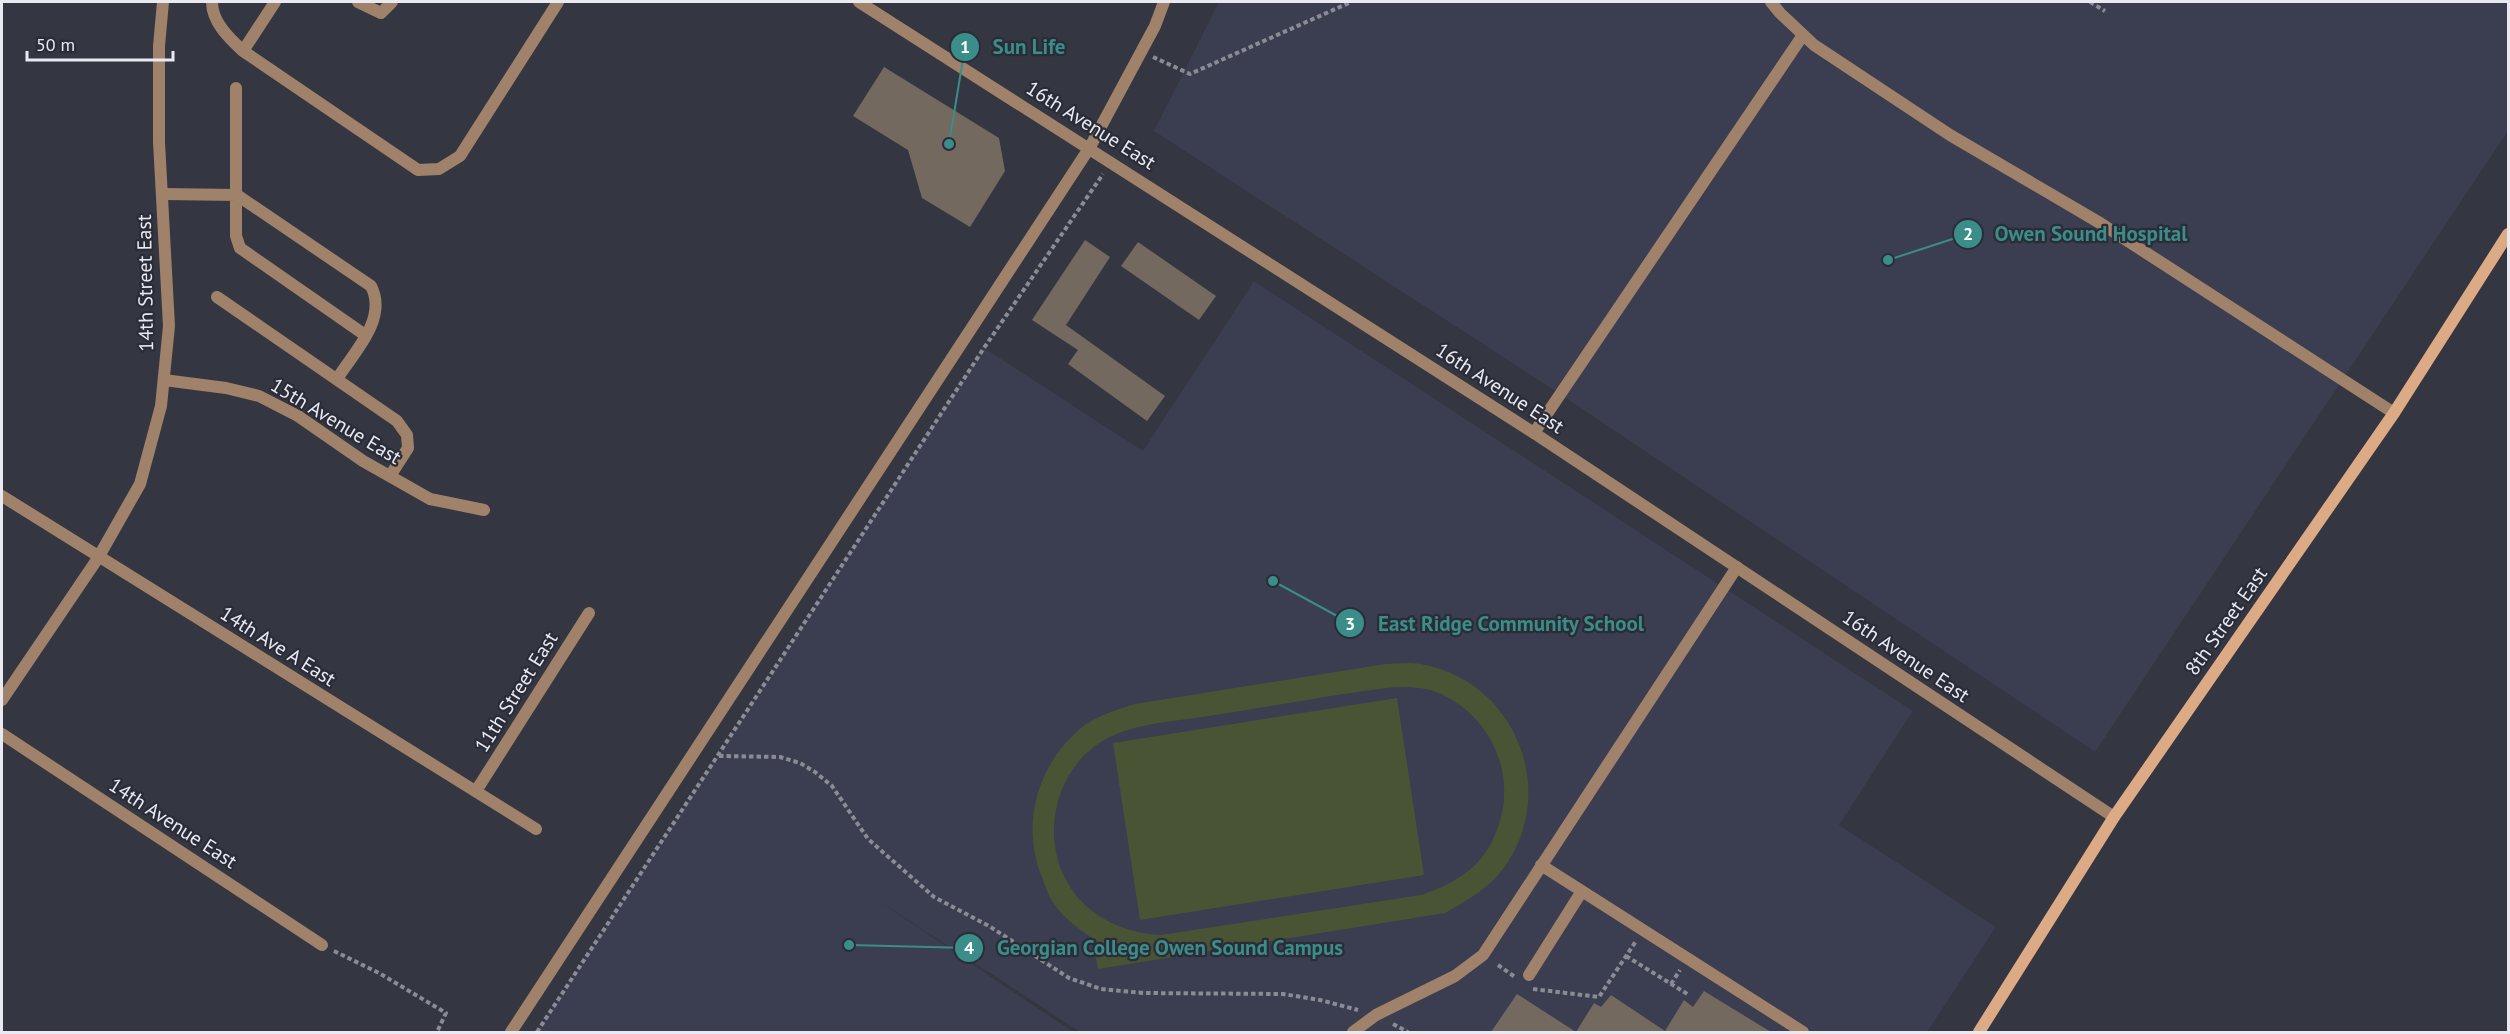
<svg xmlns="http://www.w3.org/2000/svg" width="2510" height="1034" font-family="'PT Sans',sans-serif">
<rect width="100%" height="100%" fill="#343642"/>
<path fill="#3b3d50" d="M1219 2H2508V131L2095 752 1551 388 1154 131Z
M1254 281 1913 711 1839 825 1996 927 1927 1032H1080L873 897 1073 1032H537L984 348 1143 451Z"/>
<path fill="#485434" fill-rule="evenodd" d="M1385 664C1397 664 1410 662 1421 664 1516 681 1560 792 1503 869 1488 889 1466 901 1445 913L1098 969 1094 948 1104 945C1084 933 1065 921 1052 901 1048 895 1046 887 1043 880 1020 826 1036 766 1081 728 1096 716 1116 710 1135 704ZM1395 687C1409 687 1423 687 1436 692 1492 714 1519 778 1496 832 1492 843 1485 855 1477 863 1461 879 1442 888 1421 895L1161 935C1121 933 1082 914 1064 876 1040 826 1060 760 1112 736 1142 722 1182 721 1215 715 1275 706 1335 694 1395 687Z
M1397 698 1424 875 1140 920 1113 743Z"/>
<path fill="#74695e" d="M884 67 999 138 1005 171 970 227 922 198 908 150 853 116Z
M1085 240 1110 257 1066 325 1165 396 1147 421 1068 364 1078 350 1032 320Z
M1138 242 1216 296 1199 320 1121 266Z
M1704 991 1771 1032H1491L1517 994 1576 1032 1594 1003 1601 1007 1611 995 1665 1031 1684 1000 1693 1007Z"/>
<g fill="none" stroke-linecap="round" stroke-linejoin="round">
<path stroke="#898b95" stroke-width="4" stroke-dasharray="4.5 3" stroke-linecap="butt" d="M2090 2 2105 11
M1153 57 1190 74 1351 2
M719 756 780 757 800 763 815 772 832 786 868 839 934 897 989 926 1069 978 1101 989 1143 993 1283 994 1320 1000 1358 1010
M334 951 379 973 446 1013 437 1032
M1626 956 1689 995
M1498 965 1515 977
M1671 984 1680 970
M1533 989 1599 997 1636 941
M1393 1024 1408 1032
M537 1032 984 348 1103 174"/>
<path stroke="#a08169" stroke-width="12" d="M212 2C212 22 229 38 243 51L418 170 439 169 460 156 558 2
M358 2 381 13 392 2
M1771 2 1780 13 1814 45 1950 135 2100 223 2394 413
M243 51 275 2
M236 88V236L240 248 365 335
M163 194 237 195 371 286C388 319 354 352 337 379
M217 297 397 421 407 435 408 448 390 476
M1534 433 1803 35
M1541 865 1803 1032
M1529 975 1582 891
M1353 1032 1376 1015 1455 976 1483 955 1737 567"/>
<path stroke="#a08169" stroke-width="12" d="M164 380 226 388 259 396 298 416 363 461 430 499 484 510
M2 496 536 829
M2 700 98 558 140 484 161 406 169 326 159 142V46L163 2
M2 734 322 945
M476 791 589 613"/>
<path stroke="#a08169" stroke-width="12" d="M859 2 1534 433 2114 817
M511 1032 1090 147 1155 26 1164 2"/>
<path stroke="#dcaa84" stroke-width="12" d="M1979 1032 2114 817 2394 413 2508 234"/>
</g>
<g text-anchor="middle" stroke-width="4.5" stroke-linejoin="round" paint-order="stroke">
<g font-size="20" fill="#e8e9f1" stroke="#2a2c38">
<text transform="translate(1091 125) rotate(32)" y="7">16th Avenue East</text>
<text transform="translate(145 283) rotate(-91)" y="7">14th Street East</text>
<text transform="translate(1500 388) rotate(33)" y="7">16th Avenue East</text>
<text transform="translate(336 421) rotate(31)" y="7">15th Avenue East</text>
<text transform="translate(2226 621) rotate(-55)" y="7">8th Street East</text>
<text transform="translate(278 646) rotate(32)" y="7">14th Ave A East</text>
<text transform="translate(1906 656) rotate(34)" y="7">16th Avenue East</text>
<text transform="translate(516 692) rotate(-58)" y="7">11th Street East</text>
<text transform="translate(173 823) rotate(33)" y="7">14th Avenue East</text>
</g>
</g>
<path fill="none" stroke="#3a8d88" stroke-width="2" d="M949 144L965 47M1888 260L1968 234M1273 581L1350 623M849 945L969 948"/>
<g fill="#3a8d88" stroke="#2a2c38" stroke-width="2">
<circle cx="949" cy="144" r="6"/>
<circle cx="1888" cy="260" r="6"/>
<circle cx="1273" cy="581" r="6"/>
<circle cx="849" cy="945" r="6"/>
<circle cx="965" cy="47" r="15"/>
<circle cx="1968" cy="234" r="15"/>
<circle cx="1350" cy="623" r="15"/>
<circle cx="969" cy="948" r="15"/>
</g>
<g font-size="18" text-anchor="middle" font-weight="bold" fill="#fff">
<text x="965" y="53">1</text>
<text x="1968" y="240">2</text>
<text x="1350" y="630">3</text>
<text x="969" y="954">4</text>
</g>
<g font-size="21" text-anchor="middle" font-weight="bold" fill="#3a8d88" stroke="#2a2c38" stroke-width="4.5" stroke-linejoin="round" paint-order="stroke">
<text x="1029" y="54">Sun Life</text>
<text x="2091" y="241">Owen Sound Hospital</text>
<text x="1511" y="631">East Ridge Community School</text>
<text x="1170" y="955">Georgian College Owen Sound Campus</text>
</g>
<rect width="2510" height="1034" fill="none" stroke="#e8e9f1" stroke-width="6"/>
<path d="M27 51v9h146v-9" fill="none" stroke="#e8e9f1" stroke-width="3"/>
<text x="36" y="51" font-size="18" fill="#e8e9f1" stroke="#2a2c38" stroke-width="4.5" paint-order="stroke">50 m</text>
</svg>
